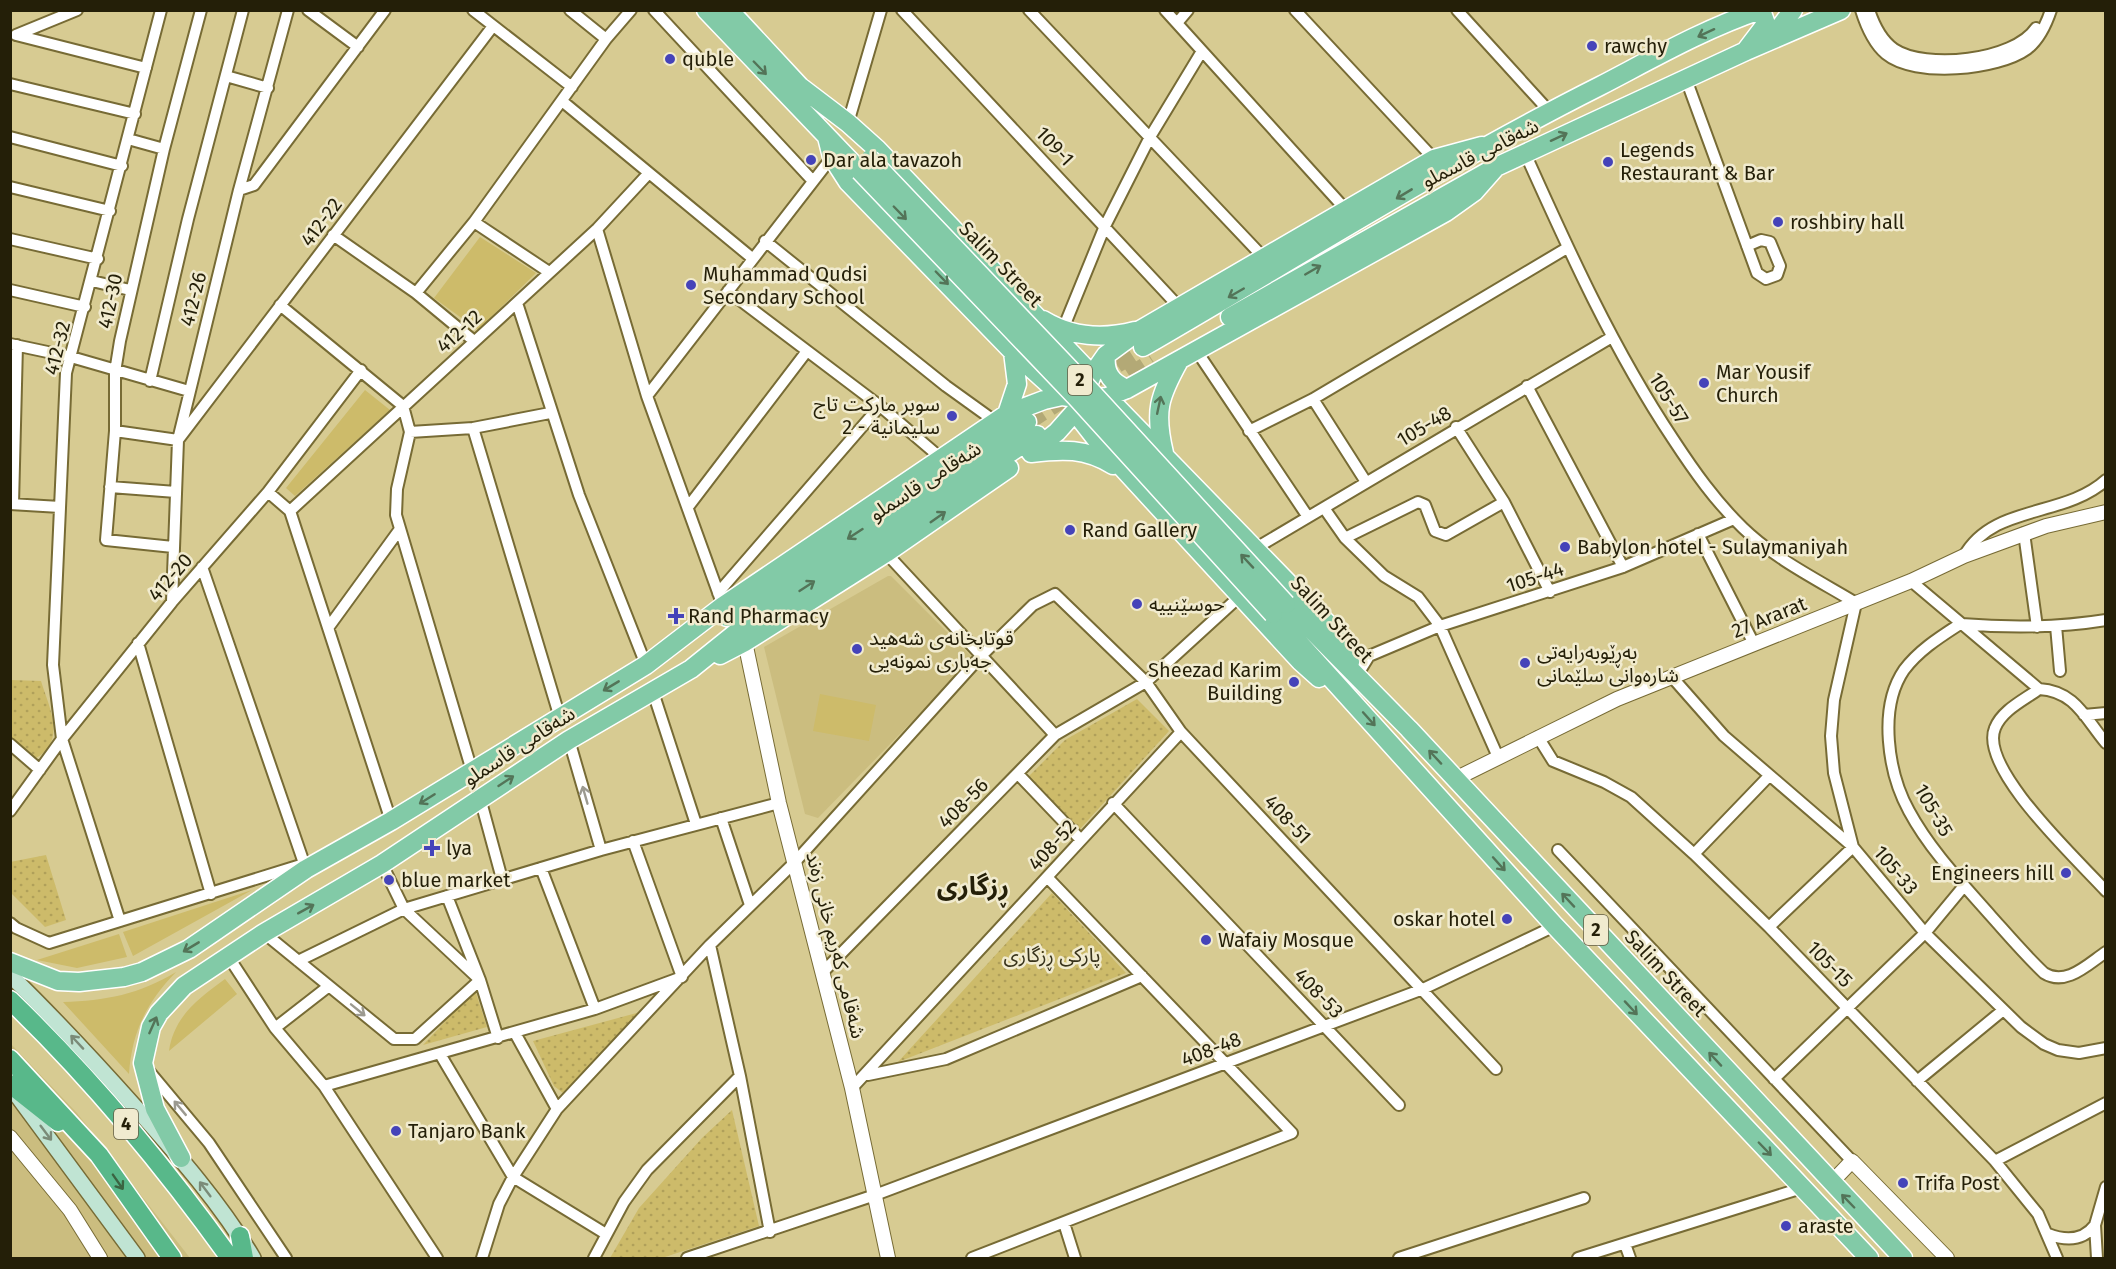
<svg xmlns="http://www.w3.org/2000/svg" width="2116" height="1269" font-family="'Fira Sans','Noto Sans Arabic',sans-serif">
<defs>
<pattern id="grass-dots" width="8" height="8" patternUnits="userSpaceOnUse" patternTransform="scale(1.5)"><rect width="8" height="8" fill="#cdbb6a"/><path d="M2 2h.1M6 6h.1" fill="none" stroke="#b0a05a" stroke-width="1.8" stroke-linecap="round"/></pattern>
</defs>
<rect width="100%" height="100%" fill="#d7cb92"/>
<path fill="#cbbd7f" d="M888 576H891L971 656 972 660 818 818 805 814 764 647Z
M10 1043 77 1113 190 1258H11Z"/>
<path fill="url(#grass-dots)" d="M10 680 41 681C49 707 67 741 36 758L28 756 11 739Z
M1137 699 1169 731 1080 829 1029 776 1065 740Z
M46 855 66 920 45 927 11 893 10 862Z
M1052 893 1126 973 898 1062Z
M475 990 487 1027 423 1045Z
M644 1011 563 1093 554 1086 533 1041Z
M732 1110 759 1226 662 1258H610L639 1208 702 1138Z"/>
<path fill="#cdbb6a" d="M480 237 536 273 478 330 434 298Z
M365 390 390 410 295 496 286 488Z
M820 694 876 705 869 741 813 731Z
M252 890 133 956 123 932Z
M119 934 127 957 77 968 37 960Z
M176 972C146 1003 132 1032 129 1074L63 1002C105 1001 140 994 176 972Z
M225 979 237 994 169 1051C174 1016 199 998 225 979Z"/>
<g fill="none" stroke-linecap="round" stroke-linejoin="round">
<path stroke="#b3a976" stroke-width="18" stroke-dasharray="18 9" stroke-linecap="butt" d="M1094 379 1143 347
M1107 391 1153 361
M1027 422 1068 395"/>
<g stroke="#776b35" stroke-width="14">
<path id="minor" d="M308 10 358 47
M473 10 572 87
M570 10 606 39
M654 10 812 180
M902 10 1180 308
M1029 10 1264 258
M1165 10 1347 211
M1295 10 1434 159
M1457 10 1549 111
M1861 10C1866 26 1873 43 1886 54 1915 78 1998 70 2027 49 2039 40 2046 25 2051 10
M1869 10C1874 25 1881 40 1894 49 1925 70 2014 61 2036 28
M1177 23 1188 10
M16 35 146 68
M16 35 77 10
M226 76 268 88
M1686 79 1757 273 1766 279 1777 275 1780 266 1770 242 1761 240 1747 246
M10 84 135 114
M562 101 752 258
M848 123 881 10
M10 137 122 166
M128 139 164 149
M1525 153C1569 251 1613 349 1673 439 1694 471 1715 501 1743 528 1775 559 1818 580 1856 603L1834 700 1831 736 1834 773 1853 847 1925 933 2021 1027 2044 1044 2058 1050 2079 1053 2106 1048
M10 187 110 211
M239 190 254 185 385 10
M474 222 549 272
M597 229 647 396 723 606
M333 235 416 293 474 341
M10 239 98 259
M765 241 946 386 996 422
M92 281 130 290
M10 290 85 307
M728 291 880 406 942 459
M416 293 474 222 606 39 631 10
M517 303 579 495 646 665
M280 305 403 406 410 432 397 489 396 515 472 771
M1063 329 1105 226 1150 137 1202 51
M10 344 71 357 189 391
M1196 350 1308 517
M150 381 188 219 243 10
M1527 386 1623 567
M647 396 832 157
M1313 399 1366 482
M1456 427 1504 502 1550 592
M473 428 560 718
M115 431 178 440 493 26
M1249 431 1313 399 1567 248
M410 432 473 428 550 413
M110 487 176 492
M268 492 290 511 391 821
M10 504 60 507
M13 504 17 345
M688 507 807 351
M1324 508 1345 538 1384 576 1418 597 1440 626 1498 757
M290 511 597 229 648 174
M2024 533 2037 627
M1698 534 1754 644
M1345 538 1418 502 1425 505 1435 531 1446 535 1504 502
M173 547 106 540 115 431V372L120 341 164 149 201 10
M1256 548 1612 337
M886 553 1055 735
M1964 556C1993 504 2064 518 2106 480
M202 567 306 869
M1911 581 2039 689C2075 691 2085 718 2106 743
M718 593 880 406
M172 602 178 440 239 190 288 10
M1960 624C1940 637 1919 650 1904 670 1878 708 1888 773 1909 811 1930 850 1962 883 1991 916 2008 935 2025 955 2044 973 2066 987 2088 964 2106 952
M1961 624C2010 628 2057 628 2106 620
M2056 626 2060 671
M328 628 400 529
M138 643 211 894
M1356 677 1369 656 1440 626 1623 567 1734 519
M1672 677 1724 736 1853 847 1769 927
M652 689 696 824
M2039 689C2024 700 2002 710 1995 728 1978 768 2079 861 2106 891
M2084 715 2106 713
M1538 737 1553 761 1604 782 1631 797 1694 854 1769 927 1995 1161 2038 1214 2057 1258
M569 740 601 850
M10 744 40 770
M1018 774 1081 840
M480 798 502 879
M1113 803 1399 1105
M10 811 62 739 172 602 268 492 361 370
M721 818 750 905
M1558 850 1852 1161
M1694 854 1769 776
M382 864 404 909 480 980
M541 868 595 1009
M447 896 480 980 498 1038
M120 921 62 739 53 665 66 373 161 10
M10 923 16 928 49 943 304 864
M264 933 394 1039H415L480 980
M710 945 740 1076 770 1232
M228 956 275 1028 324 1086 437 1258
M298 961 404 909 601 850 779 803
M823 972 1055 735 1146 682 1239 597
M275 1028 329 986
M515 1033 557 1109
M440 1054 513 1177 606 1234
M148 1070 209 1143 286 1258
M868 1075 946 1059 1142 976
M1774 1079 1925 933 1964 886
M1917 1081 2002 1011
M324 1086 595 1009 682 977 633 841
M852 1088 1181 732
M1995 1161 2106 1103
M1064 1223 1075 1258
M2048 1234C2066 1241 2083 1241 2095 1225
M1625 1244 1630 1258
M482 1258 499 1204 513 1177 557 1109 710 945 795 862 981 656 1033 605 1055 594 1146 682 1181 732 1496 1069
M594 1258 624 1202 647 1170 740 1076
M687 1258 875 1195 1423 989 1555 926
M972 1258 1292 1133 1047 877
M1399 1258 1584 1198
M1578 1258 1802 1188
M2097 1258 2095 1225 2106 1187"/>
</g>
<g stroke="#776b35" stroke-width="16">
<path id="tertiary" d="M745 642 779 803 852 1088 888 1258
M1455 779 1617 699 1911 581 1964 556 2046 526 2106 512
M10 1137 70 1210 100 1258
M1831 1183 1852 1161 1947 1258"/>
</g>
<g stroke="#776b35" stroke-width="18">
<path id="secondary" d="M10 975C54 1018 95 1062 136 1108 178 1155 221 1204 253 1258
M16 1094 137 1258"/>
</g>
<g stroke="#fff" stroke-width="21">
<path id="primary" d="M706 10 860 171
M729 10 806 93
M1772 38 1793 10
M1747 49 1766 24 1761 10
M798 85 848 123 877 149 1092 375
M827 137 832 157 848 182 1013 352 1062 396
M1230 317 1496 167 1746 51 1841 10
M1043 320C1071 337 1104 339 1135 331
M1143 347C1295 259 1443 165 1600 86 1652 59 1704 29 1760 10
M1106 355C1104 372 1111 383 1127 389
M1107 397 1329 625 1350 662
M1075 412 1096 439 1300 661 1319 678
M1007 414 1017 384 1013 352
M1032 452 1057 432 1080 406 1092 375 1106 355 1140 330 1434 159 1482 146
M1031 453C1063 449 1085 448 1113 465
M1164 453C1154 411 1159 397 1179 361
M1286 604 1409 729 1903 1258
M1273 614 1555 926 1869 1258
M727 617 1027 422
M720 655 745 642 886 553 1009 468
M10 962 58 981 79 982 124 977 142 972 189 949 306 869 391 821 646 665 723 606 1007 414 1044 400 1062 396 1084 399 1107 397 1127 389 1446 212 1474 192 1496 167
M181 1158 155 1109 143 1063 151 1027 159 1013 184 986 264 933 382 864 569 740 691 669 742 628 1037 435"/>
</g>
<g stroke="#fff" stroke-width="21">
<path id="trunk" d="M10 1000C92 1079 164 1166 230 1258
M10 1059 99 1155 172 1258
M10 1084 58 1122
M240 1236 244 1258"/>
</g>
<use href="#minor" stroke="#fff" stroke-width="10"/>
<use href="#tertiary" stroke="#fff" stroke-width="14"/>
<use href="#secondary" stroke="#c0e4d3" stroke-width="15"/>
<use href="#primary" stroke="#82caa7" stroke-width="18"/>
<use href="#trunk" stroke="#58b88a" stroke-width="18"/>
<g stroke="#fff" stroke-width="21" stroke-linecap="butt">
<path id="primary-bridge" d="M870 159 1086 386 1286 604
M860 171 1075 396 1273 614"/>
</g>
<use href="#primary-bridge" stroke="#82caa7" stroke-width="18"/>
</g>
<defs><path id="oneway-shaft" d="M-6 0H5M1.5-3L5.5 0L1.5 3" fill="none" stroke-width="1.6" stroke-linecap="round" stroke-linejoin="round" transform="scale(1.5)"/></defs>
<g stroke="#537458">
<use href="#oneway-shaft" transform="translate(1706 33) rotate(155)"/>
<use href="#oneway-shaft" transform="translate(760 68) rotate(46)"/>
<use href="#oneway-shaft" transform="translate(1559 137) rotate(-25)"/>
<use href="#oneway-shaft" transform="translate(1404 194) rotate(149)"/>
<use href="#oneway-shaft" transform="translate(900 213) rotate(46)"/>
<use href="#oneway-shaft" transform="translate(1313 270) rotate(-30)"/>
<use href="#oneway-shaft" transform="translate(942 278) rotate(46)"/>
<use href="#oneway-shaft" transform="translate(1236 293) rotate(150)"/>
<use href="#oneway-shaft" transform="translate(1159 405) rotate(-78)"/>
<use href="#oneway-shaft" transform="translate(938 517) rotate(-35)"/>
<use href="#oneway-shaft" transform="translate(855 534) rotate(147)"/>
<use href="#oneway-shaft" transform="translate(1247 561) rotate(-133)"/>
<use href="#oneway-shaft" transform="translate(807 586) rotate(-33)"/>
<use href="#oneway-shaft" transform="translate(611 686) rotate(149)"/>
<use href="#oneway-shaft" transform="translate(1369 719) rotate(48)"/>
<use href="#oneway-shaft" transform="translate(1435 757) rotate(-133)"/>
<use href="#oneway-shaft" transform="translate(506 781) rotate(-33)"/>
<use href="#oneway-shaft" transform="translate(427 799) rotate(148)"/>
<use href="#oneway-shaft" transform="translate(1499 864) rotate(48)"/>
<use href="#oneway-shaft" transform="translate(1568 900) rotate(-133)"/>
<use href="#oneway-shaft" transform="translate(306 909) rotate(-29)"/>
<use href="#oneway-shaft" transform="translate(191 947) rotate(149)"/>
<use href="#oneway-shaft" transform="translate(1631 1008) rotate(47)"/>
<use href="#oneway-shaft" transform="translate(153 1025) rotate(-66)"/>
<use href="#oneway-shaft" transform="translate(1715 1059) rotate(-133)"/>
<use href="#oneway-shaft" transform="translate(1765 1149) rotate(46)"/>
<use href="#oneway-shaft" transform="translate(1848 1201) rotate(-134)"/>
</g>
<g stroke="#9c9a90">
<use href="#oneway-shaft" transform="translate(585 795) rotate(-106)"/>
<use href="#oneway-shaft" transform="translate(358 1010) rotate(39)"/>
<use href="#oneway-shaft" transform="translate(180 1108) rotate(-130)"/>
</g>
<g stroke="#7a8b78">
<use href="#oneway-shaft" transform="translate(77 1042) rotate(-133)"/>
<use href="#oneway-shaft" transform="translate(46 1133) rotate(53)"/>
<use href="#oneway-shaft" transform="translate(205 1189) rotate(-127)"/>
</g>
<use stroke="#3b6442" href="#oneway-shaft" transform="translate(118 1182) rotate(55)"/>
<g fill="#4543b9" stroke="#f1ebcf" stroke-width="2">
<circle cx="1592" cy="46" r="6"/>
<circle cx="670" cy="59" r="6"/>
<circle cx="811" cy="160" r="6"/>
<circle cx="1608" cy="162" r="6"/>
<circle cx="1778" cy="222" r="6"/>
<circle cx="691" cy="285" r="6"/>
<circle cx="1704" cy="383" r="6"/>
<circle cx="952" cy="416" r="6"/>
<circle cx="1070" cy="530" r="6"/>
<circle cx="1565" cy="547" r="6"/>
<circle cx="1137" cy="604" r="6"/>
<path d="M673 607h6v6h6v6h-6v6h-6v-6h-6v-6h6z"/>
<circle cx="857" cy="649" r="6"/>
<circle cx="1525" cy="663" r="6"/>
<circle cx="1294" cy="682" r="6"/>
<path d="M429 839h6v6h6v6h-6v6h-6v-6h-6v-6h6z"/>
<circle cx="2066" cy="873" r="6"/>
<circle cx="389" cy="880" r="6"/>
<circle cx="1507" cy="919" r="6"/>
<circle cx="1206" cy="940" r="6"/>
<circle cx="396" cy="1131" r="6"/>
<circle cx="1903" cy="1183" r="6"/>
<circle cx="1786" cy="1226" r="6"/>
</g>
<g text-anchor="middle" stroke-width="5" stroke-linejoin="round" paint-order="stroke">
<g fill="#f1ebcf" stroke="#625c44" stroke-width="1.5">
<rect x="1068" y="365" width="24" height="30" rx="4.5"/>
<rect x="1584" y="915" width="24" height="30" rx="4.5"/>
<rect x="114" y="1109" width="24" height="30" rx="4.5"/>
</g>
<g font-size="18" font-weight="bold" fill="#241f08">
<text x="1080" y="386">2</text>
<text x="1596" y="936">2</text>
<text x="126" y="1130">4</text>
</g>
<g font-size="20" fill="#241f08" stroke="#f1ebcf" text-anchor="start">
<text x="1604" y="53">rawchy</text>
<text x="682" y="66">quble</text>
<text x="1620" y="157">Legends<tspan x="1620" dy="23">Restaurant &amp; Bar</tspan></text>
<text x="823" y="167">Dar ala tavazoh</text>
<text x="1790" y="229">roshbiry hall</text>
<text x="703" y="281">Muhammad Qudsi<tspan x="703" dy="23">Secondary School</tspan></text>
<text x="1716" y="379">Mar Yousif<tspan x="1716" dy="23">Church</tspan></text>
<text x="940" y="411" text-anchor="end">سوبر ماركت تاج<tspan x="940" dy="23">2 - سليمانية</tspan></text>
<text x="1082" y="537">Rand Gallery</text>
<text x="1577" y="554">Babylon hotel - Sulaymaniyah</text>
<text x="1149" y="611">حوسێنییە</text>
<text x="688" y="623">Rand Pharmacy</text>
<text x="869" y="645">قوتابخانەی شەهید<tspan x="869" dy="23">جەباری نمونەیی</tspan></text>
<text x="1537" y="659">بەڕێوبەرایەتی<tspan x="1537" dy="23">شارەوانی سلێمانی</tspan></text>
<text x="1282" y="677" text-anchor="end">Sheezad Karim<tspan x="1282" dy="23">Building</tspan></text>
<text x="446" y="855">lya</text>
<text x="2054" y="880" text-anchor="end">Engineers hill</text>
<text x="401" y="887">blue market</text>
<text x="1495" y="926" text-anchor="end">oskar hotel</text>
<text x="1218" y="947">Wafaiy Mosque</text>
<text x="408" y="1138">Tanjaro Bank</text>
<text x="1915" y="1190">Trifa Post</text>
<text x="1798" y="1233">araste</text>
</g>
<g font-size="20" fill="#241f08" stroke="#f1ebcf">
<text transform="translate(1055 146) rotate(47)" y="7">109-1</text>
<text transform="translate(1480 153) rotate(-27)" y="7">شەقامی قاسملو</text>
<text transform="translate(321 222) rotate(-53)" y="7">412-22</text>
<text transform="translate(1001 264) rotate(46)" y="7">Salim Street</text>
<text transform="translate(193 299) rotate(-76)" y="7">412-26</text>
<text transform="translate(110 301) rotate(-78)" y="7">412-30</text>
<text transform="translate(459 331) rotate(-42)" y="7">412-12</text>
<text transform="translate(57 348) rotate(-76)" y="7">412-32</text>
<text transform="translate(1669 398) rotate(58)" y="7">105-57</text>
<text transform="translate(1424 426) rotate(-31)" y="7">105-48</text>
<text transform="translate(925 481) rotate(-33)" y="7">شەقامی قاسملو</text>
<text transform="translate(170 577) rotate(-49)" y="7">412-20</text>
<text transform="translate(1535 577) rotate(-18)" y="7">105-44</text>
<text transform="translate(1769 617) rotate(-22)" y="7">27 Ararat</text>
<text transform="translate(1332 619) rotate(47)" y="7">Salim Street</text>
<text transform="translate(519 746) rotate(-33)" y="7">شەقامی قاسملو</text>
<text transform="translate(963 803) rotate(-45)" y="7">408-56</text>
<text transform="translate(1934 810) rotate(60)" y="7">105-35</text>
<text transform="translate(1288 819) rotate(47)" y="7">408-51</text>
<text transform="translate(1052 845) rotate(-48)" y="7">408-52</text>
<text transform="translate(1896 870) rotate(50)" y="7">105-33</text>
<text transform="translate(836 945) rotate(76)" y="7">شەقامی کەریم خانی زەند</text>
<text transform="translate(1830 964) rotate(46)" y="7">105-15</text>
<text transform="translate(1666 973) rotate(47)" y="7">Salim Street</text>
<text transform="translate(1319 993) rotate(46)" y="7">408-53</text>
<text transform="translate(1211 1049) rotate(-21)" y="7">408-48</text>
</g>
<g font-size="20" fill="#38331b" stroke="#f1ebcf">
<text x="1052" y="962">پارکی ڕزگاری</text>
</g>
<g font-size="26" font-weight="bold" fill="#241f08" stroke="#f1ebcf">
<text x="973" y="895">ڕزگاری</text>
</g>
</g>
<rect width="2116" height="1269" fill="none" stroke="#241f08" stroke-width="24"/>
</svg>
